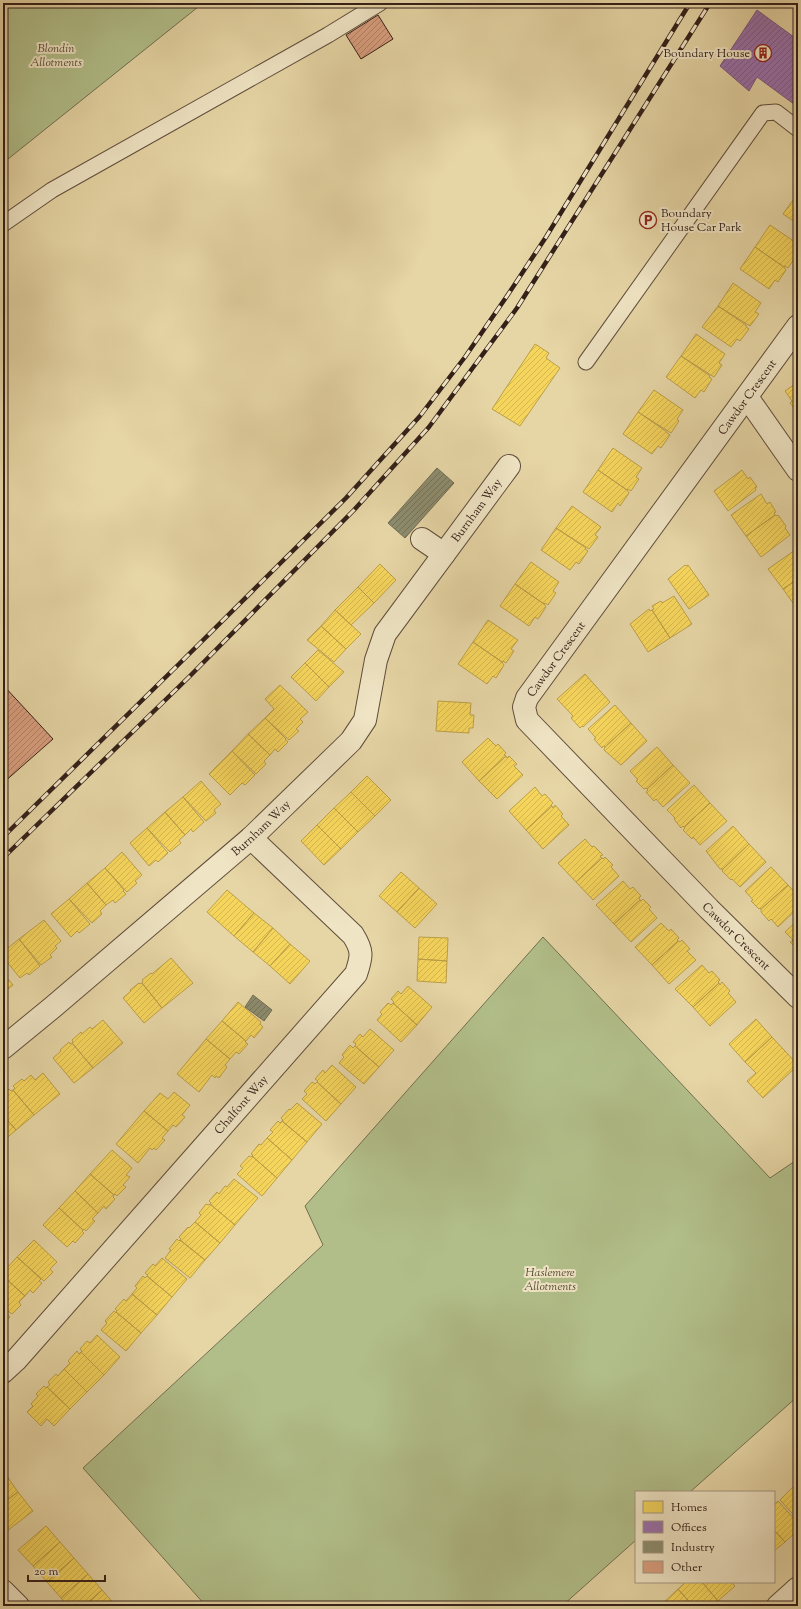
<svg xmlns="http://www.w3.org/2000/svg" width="801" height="1609" font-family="'Sorts Mill Goudy',serif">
<defs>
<pattern id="homes-hatch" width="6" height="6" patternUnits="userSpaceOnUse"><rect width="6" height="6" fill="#f6d55c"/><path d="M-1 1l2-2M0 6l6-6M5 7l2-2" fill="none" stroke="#d4b74f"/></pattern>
<pattern id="offices-hatch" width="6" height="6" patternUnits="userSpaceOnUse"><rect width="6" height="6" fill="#9970ab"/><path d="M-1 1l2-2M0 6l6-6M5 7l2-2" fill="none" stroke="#7e5c8a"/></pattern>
<pattern id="industry-hatch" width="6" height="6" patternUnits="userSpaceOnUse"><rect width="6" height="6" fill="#8c8c6e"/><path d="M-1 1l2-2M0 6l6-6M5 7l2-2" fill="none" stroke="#73725a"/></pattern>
<pattern id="building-hatch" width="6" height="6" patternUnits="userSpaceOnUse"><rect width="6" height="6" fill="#d99e7e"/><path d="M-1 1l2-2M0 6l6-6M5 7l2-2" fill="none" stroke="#b18066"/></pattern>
</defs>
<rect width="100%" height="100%" fill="#e6d5a5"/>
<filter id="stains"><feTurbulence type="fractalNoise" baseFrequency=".005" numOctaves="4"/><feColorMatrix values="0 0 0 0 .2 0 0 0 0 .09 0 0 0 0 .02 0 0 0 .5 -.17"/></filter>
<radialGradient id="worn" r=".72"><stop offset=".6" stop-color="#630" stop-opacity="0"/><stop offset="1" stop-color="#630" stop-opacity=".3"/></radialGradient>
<path fill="#b1be89" stroke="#726f51" d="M3 3H203L3 163Z
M543 937 770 1178 798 1159V1396L690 1492H636V1540L562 1606H206L83 1468 323 1245 305 1206Z"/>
<path fill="url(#homes-hatch)" stroke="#bc9f48" d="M798 193V224L783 214Z
M770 225 798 244V247L793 254 796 256 788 268 785 266 784 267 755 247Z
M755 247 784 267 786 270 778 282 775 280 769 289 740 269Z
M733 283 761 303 755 312 759 314 750 326 718 306Z
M718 306 746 325V327L749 329 740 341 737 339 731 347 702 327Z
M696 334 725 354 719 363 722 365 714 377 681 356Z
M535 344 549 353 546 358 560 368 520 426 492 409Z
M681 356 710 376 709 377 712 379 704 392 701 390 695 398 666 377Z
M798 382V410L796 411 790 403 792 401 785 391Z
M654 390 683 410 677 419 679 421 671 433 638 412Z
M638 412 667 432V433L670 435 661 448 658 446 652 454 623 434Z
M613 448 642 468 636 477 639 479 631 491 628 489 627 490 598 470Z
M598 470 627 490 629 493 620 506 618 503 612 512 583 492Z
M742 470 748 479 750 477 757 487 755 488 756 490 728 511 714 491Z
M761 494 767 504 770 502 776 512 774 513 775 515 746 536 731 515Z
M572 506 601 527 595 535 598 537 589 549 556 528Z
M775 515 777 516 778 515 786 526 785 528 790 535 761 557 746 536Z
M556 528 586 548 585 549 588 551 579 564 576 562 570 570 541 550Z
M798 548V579L783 589 768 569Z
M531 562 559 582 553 591 556 593 548 605 545 603 544 604 515 584Z
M380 564 396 580 374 603 358 587Z
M685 565 686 566 688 565 709 595 689 609 668 579Z
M798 579V610L783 589Z
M515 584 544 604 546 607 538 619 535 617 529 626 500 606Z
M358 587 374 603 351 625 335 610Z
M674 596 692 624 670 638 652 610 654 609 652 606 661 601 662 603Z
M649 609 650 611 652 610 670 638 648 652 630 624Z
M335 610 361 634 346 649 321 626Z
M488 620 518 640 511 649 514 651 506 663 503 661 502 662 473 642Z
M321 626 346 649 334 662 307 640Z
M473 642 502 662 504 665 496 678 493 676 487 684 458 664Z
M318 650 344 672 329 687 305 663Z
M305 663 329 687 316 701 291 677Z
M585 674 610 702 583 727 582 726 580 728 571 718 573 716 557 699Z
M280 685 308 712 300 719 303 722 296 729 299 731 289 740 265 718 274 709 265 699Z
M438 701 471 703 470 715H474L473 728H469V733L436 731Z
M615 705 631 723 605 747 603 746 602 748 594 739 596 738 588 729Z
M265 718 286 739H285L288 742 278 752 275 749 270 755 248 734Z
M631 723 647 741 621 765 604 750 605 747Z
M248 734 270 755 264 761 266 764 256 774 232 751Z
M488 738 496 746 498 744 506 753 504 755 506 756 479 781 462 762Z
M657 747 673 765 647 789 646 788 644 789 636 781 638 780 630 771Z
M232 751 255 775 245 785 242 783 230 795 209 774Z
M506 756 507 758 509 756 517 764 514 766 523 775 497 799 479 781Z
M673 765 690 783 663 807 656 799 654 801 646 792 648 790 647 789Z
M367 776 391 800 375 816 351 792Z
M201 781 221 804 214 810 216 813 206 821 183 797Z
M694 785 710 803 684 827 683 826 681 828 674 819 675 818 667 810Z
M535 787 542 796 545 794 553 803 551 805 552 806 526 830 509 811Z
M351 792 375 816 358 832 334 808Z
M183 797 204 822 193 832 191 829 185 835 165 812Z
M710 803 727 821 700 845 693 837 692 839 683 830 685 828 684 827Z
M555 805 563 814 561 816 569 825 543 849 526 830 552 806 553 808Z
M334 808 358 832 341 849 317 825Z
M165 812 185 835 179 840 181 843 170 852 147 828Z
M317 825 341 849 324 865 301 841Z
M733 826 749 844 723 869H720L706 851Z
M147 828 168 853 158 862 156 860 149 866 130 843Z
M585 839 592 847 594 846 603 855 600 856 602 858 576 882 558 863Z
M749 844 766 862 740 887 732 879 731 880 722 871 723 869Z
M122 852 142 875 135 881 137 883 127 892 105 868Z
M605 857 613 865 611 867 619 876 593 900 576 882 602 858 603 859Z
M771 867 788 885 761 909 760 908 759 909 751 901 753 900 745 891Z
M105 868 124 890 123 891 126 894 115 903 113 900 106 905 87 883Z
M401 872 419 888 397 912 379 896Z
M623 881 630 889 633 887 641 896 639 898 640 900 614 924 596 905Z
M87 883 106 905 100 911 102 914 92 923 69 899Z
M788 885 798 896V908L778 927 771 919 769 921 761 912V909Z
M419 888 437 904 415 928 397 912Z
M227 890 254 913 234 936 207 912Z
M69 899 90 924 79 933 77 931 71 937 51 914Z
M643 899 651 907 649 909 657 918 631 942 614 924 640 900 641 901Z
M254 913 273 928 253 952 234 936Z
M44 920 61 941 55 946 57 948 50 955 52 957 41 965 19 939Z
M798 920V950L790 942 793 940 785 932Z
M661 923 669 931 671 929 679 938 677 940 678 941 652 965 635 947Z
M273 928 290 944 270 966 253 952Z
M419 937 448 938 447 961 418 959Z
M19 939 40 966 29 975 27 973 20 978 3 957V952Z
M682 940 690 949 687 951 696 960 669 984 652 965 678 941 680 942Z
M290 944 310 961 290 984 270 966Z
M171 958 193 983 162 1008 142 983 143 981 142 980 151 973 152 974Z
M418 959 447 961 446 983 417 981Z
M702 965 709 973 712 971 720 980 718 982 719 983 693 1007 675 989Z
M3 973 13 985 3 993Z
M722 982 730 991 728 993 736 1002 710 1026 693 1007 719 983 720 985Z
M139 983 140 984 142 983 162 1008 144 1023 123 998 131 991 130 990Z
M408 986 432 1007 417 1025 393 1003 394 1002 391 999 398 991 401 994Z
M238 1002 261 1022 260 1024 263 1027 254 1038 251 1035 246 1041 222 1021Z
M388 1003 391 1005 393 1003 417 1025 401 1042 377 1020 382 1014 380 1012Z
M756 1019 772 1037 745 1062 729 1044Z
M103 1020 123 1043 93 1068 72 1043 73 1042 72 1040 81 1032 82 1034 90 1027 92 1029Z
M222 1021 246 1041 245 1042 248 1044 239 1054 236 1052 230 1059 206 1039Z
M370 1029 394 1050 379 1067 355 1046 356 1044 353 1042 360 1034 363 1037Z
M772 1037 798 1065 763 1098 747 1081 756 1073 745 1062Z
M206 1039 230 1059 225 1065 227 1067 219 1078 216 1076 215 1078 212 1075 199 1092 177 1074Z
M69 1042 70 1044 72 1043 93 1068 74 1083 53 1058 61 1051 60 1050Z
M350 1045 353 1048 355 1046 379 1067 364 1084 339 1063 344 1057 342 1055Z
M332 1065 356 1087 341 1104 317 1082 318 1081 315 1079 323 1070 325 1073Z
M43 1073 60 1094 34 1115 13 1090 15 1088 13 1086 22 1079 24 1081 31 1075 35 1080Z
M312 1082 315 1084 317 1082 341 1104 326 1121 302 1099 307 1094 304 1091Z
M9 1089 11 1091 13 1090 34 1115 16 1130 3 1115V1094Z
M174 1092 190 1105 182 1115 185 1117 176 1127 173 1125 168 1131 144 1111 160 1093 168 1099Z
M297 1103 322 1124 307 1142 282 1121 283 1120 281 1118 289 1109 290 1110Z
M144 1111 168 1131 162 1138 165 1140 156 1150 154 1148 152 1150 150 1148 138 1163 116 1144Z
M3 1115 16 1130 3 1141Z
M278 1121 280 1123 282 1121 307 1142 292 1160 267 1138 273 1132 270 1130Z
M267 1138 292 1160 277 1178 252 1156 253 1155 251 1154 259 1144 261 1145Z
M112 1150 132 1168 126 1175 130 1177 123 1185 126 1187 117 1196 115 1194 114 1195 90 1174Z
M249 1156 251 1157 252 1156 277 1178 262 1196 237 1174 243 1168 240 1166Z
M90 1174 114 1195 113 1197 115 1199 106 1209 104 1206 98 1213 75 1191Z
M234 1179 258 1198 235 1225 210 1204 211 1203 209 1201 217 1192 219 1194 225 1186 227 1187Z
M75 1191 98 1213 92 1219 95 1221 86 1231 84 1229 83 1230 59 1208Z
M206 1204 209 1205 210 1204 235 1225 220 1243 195 1222 201 1215 199 1213Z
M59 1208 83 1230 82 1231 84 1233 75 1243 73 1241 67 1247 43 1225Z
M195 1222 220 1243 205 1260 180 1240 181 1239 179 1237 188 1227 189 1228Z
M177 1239 179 1241 180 1240 205 1260 190 1278 165 1258 171 1250 169 1249Z
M34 1240 57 1262 50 1269 53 1272 44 1281 17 1257Z
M17 1257 41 1279 39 1281 42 1283 33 1293 30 1290 25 1296 3 1276V1272Z
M162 1258 187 1279 172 1297 147 1276 148 1275 145 1273 153 1264 155 1266Z
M3 1276 25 1296 19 1302 21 1305 12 1314 3 1308Z
M143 1276 145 1278 147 1276 172 1297 157 1315 132 1294 137 1288 135 1286Z
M132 1294 157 1315 141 1333 116 1312 117 1311 115 1309 124 1299 126 1301Z
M3 1308 10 1317 3 1324Z
M114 1311 116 1313V1312L141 1333 126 1351 101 1330 107 1323 105 1321Z
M97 1335 120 1357 104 1375 81 1352 82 1351 80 1349 87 1341 90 1343Z
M77 1351 79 1354 81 1352 104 1375 87 1392 64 1369 70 1363 68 1361Z
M64 1369 87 1392 70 1409 47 1387 50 1385 48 1382 56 1374 58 1376Z
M44 1386 46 1388 47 1387 70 1409 54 1426 47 1419 41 1426 27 1412 33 1406 31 1404 38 1396 36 1394Z
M4 1472 18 1492 3 1503V1473Z
M797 1483 798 1484V1520L780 1500Z
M18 1492 33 1511 7 1531 3 1525V1503Z
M778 1501 798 1523V1530L785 1542 774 1530V1505Z
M46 1526 60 1542 33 1566 18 1550Z
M774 1530 785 1542 774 1551Z
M60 1542 74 1558 47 1582 33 1566Z
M74 1558 88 1574 61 1598 47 1582Z
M88 1574 102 1590 84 1606H68L61 1598Z
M686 1582H702L718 1601 712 1606H693L678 1589Z
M702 1582H731L735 1586 718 1601Z
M678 1589 693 1606H664L662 1604Z
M102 1590 116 1606H84Z"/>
<path fill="url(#offices-hatch)" stroke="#7b587f" d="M757 10 798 40V107L757 77 749 91 720 66Z"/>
<path fill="url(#industry-hatch)" stroke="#726c54" d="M437 468 454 483 405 538 388 523Z
M253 995 272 1010 264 1021 245 1007Z"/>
<path fill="url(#building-hatch)" stroke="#342019" d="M378 15 393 39 361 59 346 35Z
M3 685 53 739 3 783Z"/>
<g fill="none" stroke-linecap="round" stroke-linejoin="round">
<g stroke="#604d3c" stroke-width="17">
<path id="service" d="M3 224 52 190 328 35 380 3
M586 362 763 113 776 112 798 129"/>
</g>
<g stroke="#604d3c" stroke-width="24">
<g id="minor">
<path id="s1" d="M798 326 527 698 524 707 527 720 709 909 798 997"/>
<path d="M747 397 798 470"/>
<path d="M422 539 444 554"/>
<path id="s2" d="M3 1048 53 1007 251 838 351 741 365 720 376 660 385 634 509 466"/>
<path id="s3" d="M3 1372 16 1360 356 974C362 956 363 951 353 935L251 838"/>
<path d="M3 1591 18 1606"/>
<path d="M778 1606 798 1588"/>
</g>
</g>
<use href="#service" stroke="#efe4c4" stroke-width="15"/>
<use href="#minor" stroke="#efe4c4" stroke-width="22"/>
<g stroke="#342019" stroke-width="4.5">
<path id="rail" d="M3 837 179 664 346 498 420 416 465 357 507 296 546 237 690 3
M3 858 190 676 354 510 429 427 517 308 710 3"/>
</g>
<use href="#rail" stroke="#efe4c4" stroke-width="3" stroke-dasharray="9" stroke-linecap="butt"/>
</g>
<defs>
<g id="building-ring" transform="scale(0.9)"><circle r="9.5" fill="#efe4c4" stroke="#8f2418" stroke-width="1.5"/><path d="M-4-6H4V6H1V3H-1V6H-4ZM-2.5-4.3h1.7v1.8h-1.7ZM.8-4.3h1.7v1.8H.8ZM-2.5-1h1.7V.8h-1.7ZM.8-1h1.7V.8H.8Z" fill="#8f2418"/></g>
<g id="parking-ring" transform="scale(0.9)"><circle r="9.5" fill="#efe4c4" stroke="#8f2418" stroke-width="1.5"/><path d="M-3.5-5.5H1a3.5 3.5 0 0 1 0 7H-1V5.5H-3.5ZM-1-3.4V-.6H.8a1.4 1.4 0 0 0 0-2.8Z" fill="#8f2418"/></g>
</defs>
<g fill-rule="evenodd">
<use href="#building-ring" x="763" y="53"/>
<use href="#parking-ring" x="648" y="220"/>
</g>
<g text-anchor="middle" stroke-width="4" stroke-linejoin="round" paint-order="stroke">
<g font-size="12" font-style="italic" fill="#534835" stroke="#efe4c4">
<text x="56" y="52">Blondin<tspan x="56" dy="14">Allotments</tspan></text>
<text x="550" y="1276">Haslemere<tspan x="550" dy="14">Allotments</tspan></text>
</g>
<g font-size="12" fill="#342019" stroke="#efe4c4" text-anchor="end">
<text x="750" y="57">Boundary House</text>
<text x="661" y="217" text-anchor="start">Boundary<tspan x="661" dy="14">House Car Park</tspan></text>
</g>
<g font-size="12" fill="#342019" stroke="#efe4c4">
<text transform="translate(747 397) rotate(-54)" y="4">Cawdor Crescent</text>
<text dy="4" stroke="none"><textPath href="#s2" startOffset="732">Burnham Way</textPath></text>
<text transform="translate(556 659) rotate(-54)" y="4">Cawdor Crescent</text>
<text dy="4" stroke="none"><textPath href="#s2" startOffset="339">Burnham Way</textPath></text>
<text dy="4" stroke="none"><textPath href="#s1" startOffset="784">Cawdor Crescent</textPath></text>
<text dy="4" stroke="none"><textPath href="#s3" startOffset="358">Chalfont Way</textPath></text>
</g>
</g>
<rect width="801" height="1609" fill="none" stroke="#e6d5a5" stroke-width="16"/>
<rect x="4" y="4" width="793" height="1601" fill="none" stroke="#342019" stroke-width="2"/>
<rect x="8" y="8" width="785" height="1593" fill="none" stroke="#342019"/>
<rect x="635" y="1491" width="140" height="92" fill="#efe4c4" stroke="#a49680"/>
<rect x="643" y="1501" width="20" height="12" fill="#f6d55c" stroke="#a49680"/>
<text x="671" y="1511" font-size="12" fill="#342019">Homes</text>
<rect x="643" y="1521" width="20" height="12" fill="#9970ab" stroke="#a49680"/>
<text x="671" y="1531" font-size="12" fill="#342019">Offices</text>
<rect x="643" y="1541" width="20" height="12" fill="#8c8c6e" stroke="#a49680"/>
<text x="671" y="1551" font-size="12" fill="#342019">Industry</text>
<rect x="643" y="1561" width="20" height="12" fill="#d99e7e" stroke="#a49680"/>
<text x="671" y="1571" font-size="12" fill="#342019">Other</text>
<path d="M28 1575v6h77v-6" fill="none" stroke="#342019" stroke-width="2"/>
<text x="34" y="1575" font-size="12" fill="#342019" stroke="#efe4c4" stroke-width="3" paint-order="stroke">20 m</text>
<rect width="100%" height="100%" filter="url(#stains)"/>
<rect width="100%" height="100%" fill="url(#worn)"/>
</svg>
